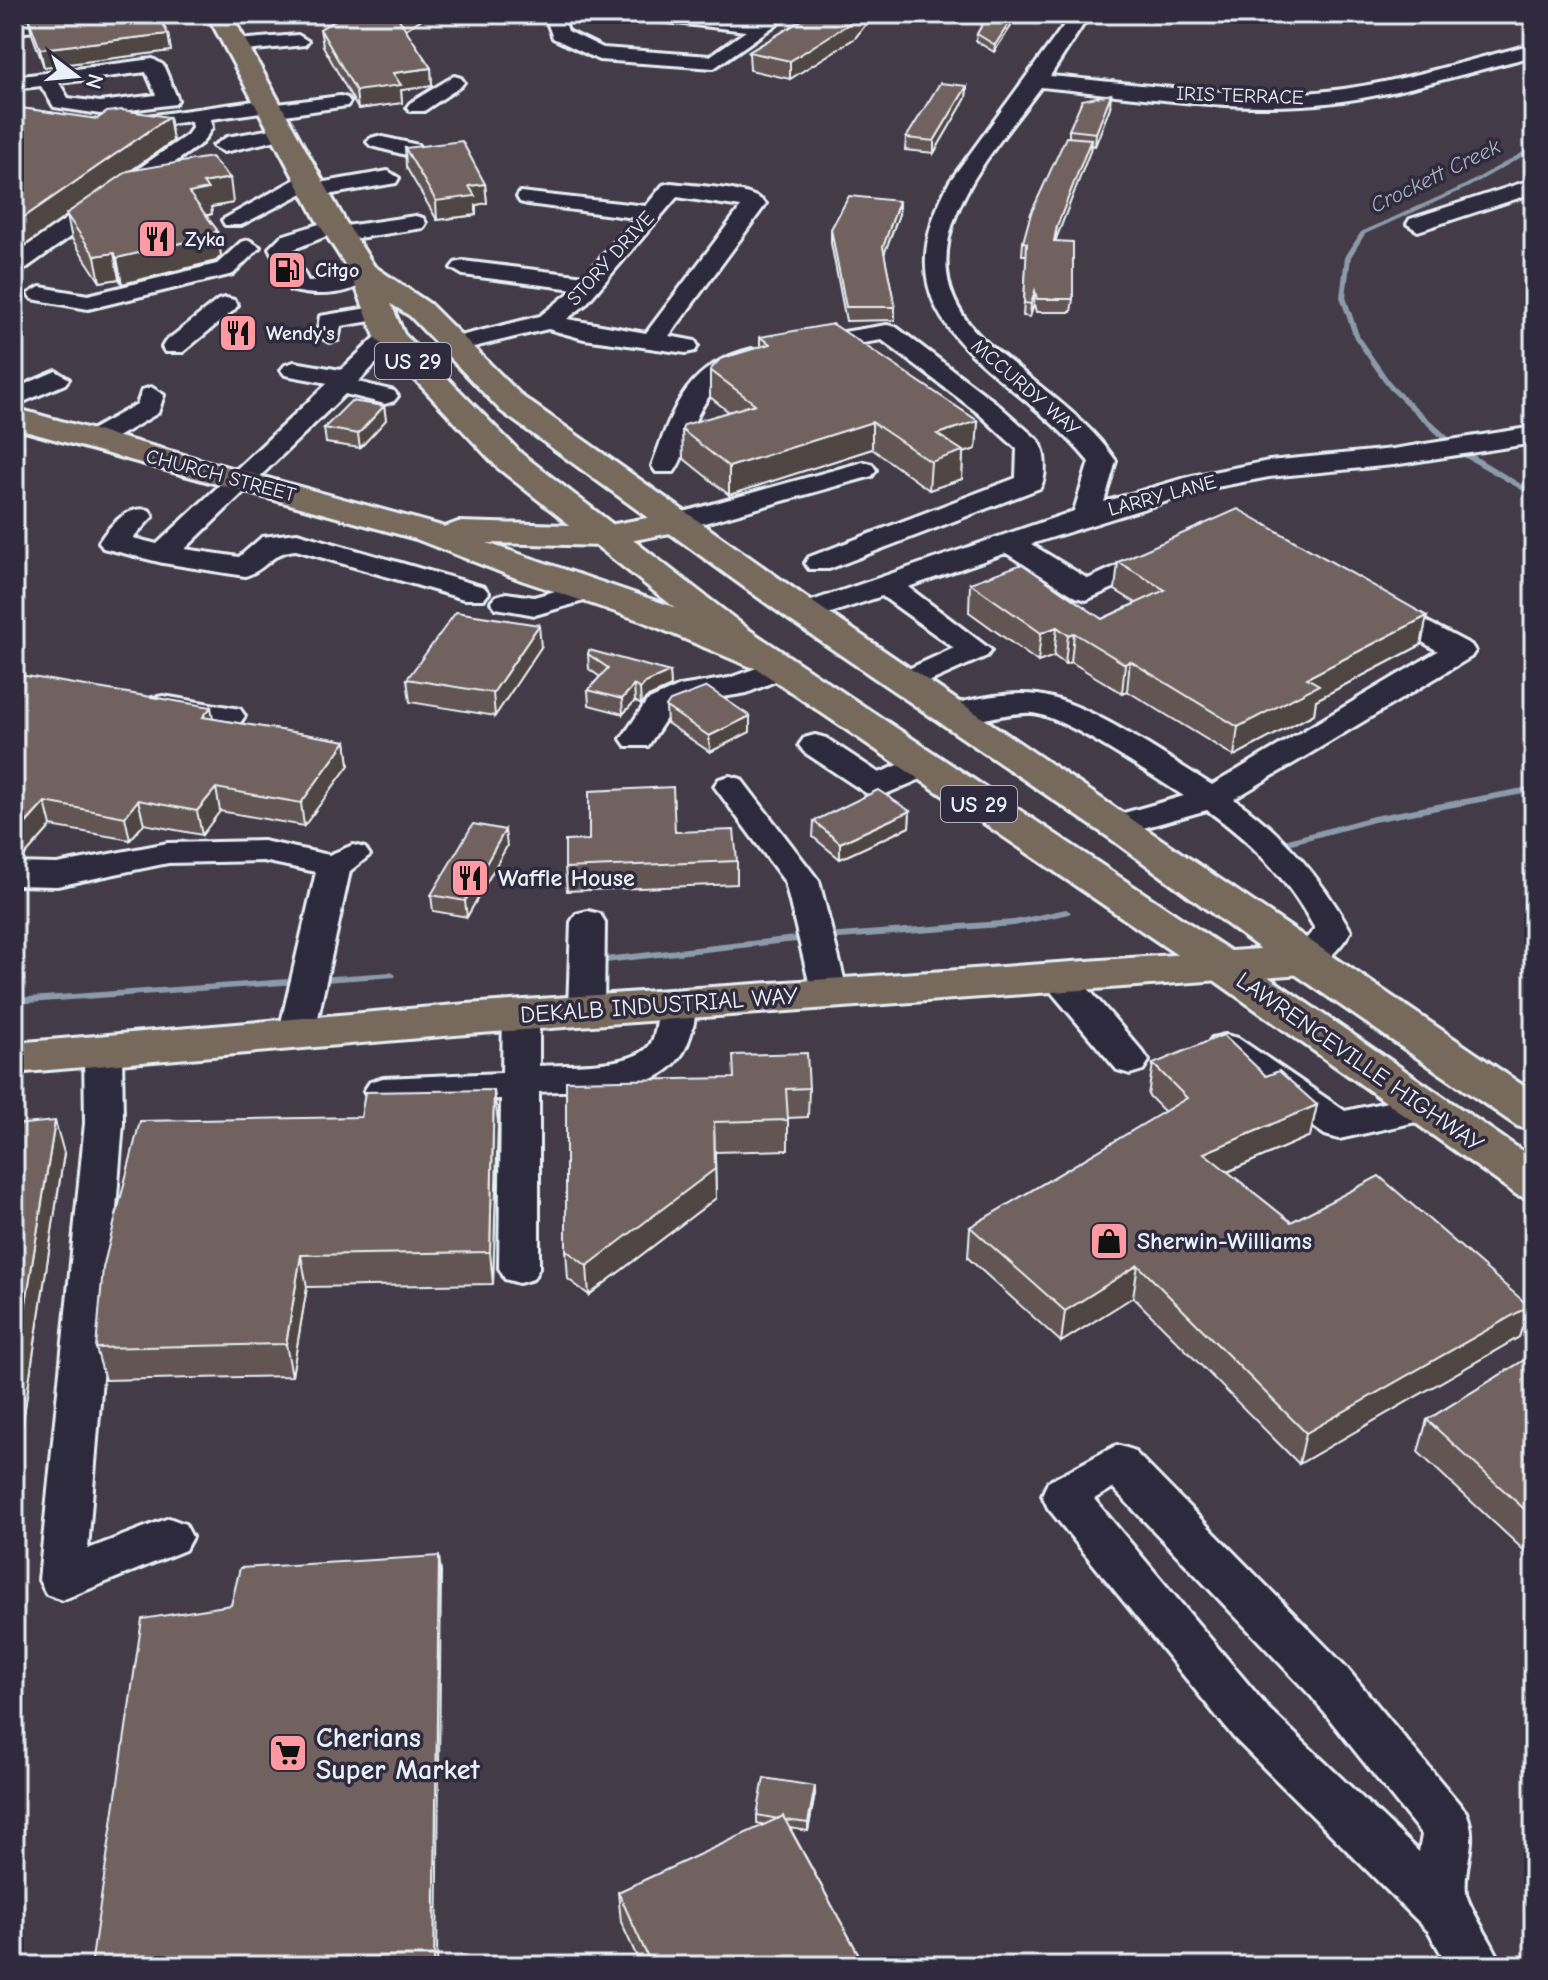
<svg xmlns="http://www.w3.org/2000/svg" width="1548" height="1980" font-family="'Comic Neue',sans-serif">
<rect width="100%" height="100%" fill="#433b47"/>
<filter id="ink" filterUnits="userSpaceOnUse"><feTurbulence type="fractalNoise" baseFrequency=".0125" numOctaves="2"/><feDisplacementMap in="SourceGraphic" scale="16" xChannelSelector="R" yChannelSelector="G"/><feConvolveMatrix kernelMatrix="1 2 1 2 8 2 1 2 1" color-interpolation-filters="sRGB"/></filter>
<g filter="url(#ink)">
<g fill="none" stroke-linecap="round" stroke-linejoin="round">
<path fill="#8c9bac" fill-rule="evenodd" d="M1534 146V150L1467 188 1365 234 1351 257 1346 297 1360 338 1394 387 1452 440 1445 442 1389 389 1354 338 1340 297 1345 257 1361 232 1463 186Z
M1464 453H1470L1534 492V497L1464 457Z
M1534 786V792L1374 822 1254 854 1249 851 1251 849 1373 816Z
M1066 909 1071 912 1069 914 1014 926 786 943 605 963 600 960 605 957 786 937 1014 920Z
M391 972 396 975 395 977 14 1004V998Z"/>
<g stroke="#e8f1f8" stroke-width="6">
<path id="minor" d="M97 14H170L161 20 14 33V21Z
M544 14H562L568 31 603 48 710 56 746 31 649 20 640 14H699L760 21 770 14H791L714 68 599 60 553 38Z
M1072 14H1090L1050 76C1132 83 1217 96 1300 93 1379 90 1458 62 1534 44V56C1458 74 1380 101 1302 105 1216 110 1127 95 1041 87 991 155 898 249 977 333 989 346 1005 357 1019 369 1053 397 1091 424 1116 461L1104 502 1192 476 1269 461 1393 449 1534 427V443L1393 465 1269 477 1206 489 1031 544 1088 579 1148 552H1168L1172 558 1168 564 1086 600 1076 597 1006 553 908 587 991 650 987 656 915 688H893L889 682 893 676 954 648 882 596 804 622 794 619 789 613 794 607 1074 511 1089 462C1011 365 869 332 950 181Z
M298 35 308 41 305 45 236 52 226 46 236 40Z
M153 59 163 65 178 100 175 104 100 114 54 107 41 86 14 89V77ZM146 72 156 95 100 102 68 98 59 83Z
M454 76 461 78 464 82 461 86 424 111H410L407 107 410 103Z
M340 96 347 98 350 102 347 106 271 117 261 112 211 119 212 128 202 143 22 271 14 273V255L187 135 192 128 191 121 139 128 132 126 129 122 132 118 268 99 278 104Z
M283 127 290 129 293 133 290 137 224 152 213 146 227 137Z
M378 136 418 145 421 150 410 156 371 146 367 142 371 138Z
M388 171 399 178 396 183 315 197 305 192 241 225H225L222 220 301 176H317L319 183Z
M1534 179V193L1418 231 1407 224 1410 219Z
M671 183C693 186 752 187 766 204L669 336 695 341 698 346 695 351 686 353 584 339 548 329 453 352 444 350 441 345 444 340 540 316 574 289 463 275 451 268 455 263 463 261 585 276 635 218 528 204 520 202 517 197 520 192 646 206 663 185ZM677 197 741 207 646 333 567 319 585 305Z
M415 216 423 218 426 223 423 228 339 241 329 235 292 250 308 281 326 280 364 265 376 272C357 297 316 297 290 290L269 248 281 236 335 219 346 226Z
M249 240 260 247 233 274 225 276 88 309 32 299 28 294 40 287 88 295 217 264 241 242Z
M226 298 234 300 238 305 234 310 183 352H165L162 347 165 342 218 300Z
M380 306 392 313 389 318 341 326 338 340 329 342 317 335 320 316Z
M887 325 896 327 995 402 1039 441C1046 452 1047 478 1040 488L829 569H809L805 563 809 557 1016 478 1017 449 977 412 882 340 806 352 794 345 806 338Z
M390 330 402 337 358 382 394 391 398 396 394 401 385 404 345 394 185 549 239 557 262 537 297 533 484 587 489 593 484 599H464L296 550C270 552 267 570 245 576L163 563 103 548 99 542C110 525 128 505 149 510L153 516 133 538 157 544 328 383 285 375 281 370 285 365 294 362 341 370 381 332Z
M752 349 764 356 761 361C721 375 703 397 689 436 685 448 682 461 674 472H656L652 466C673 408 686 365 752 349Z
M56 371 69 379 65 384 14 406V389Z
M151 387 164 395 158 413 102 446H84L80 440 84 434 137 404 142 390Z
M863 462 872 464 876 470 872 476 679 530 669 528 665 522 669 516Z
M591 581 601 584 605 590 601 596 535 615 496 608 491 602 496 596 506 593 534 597Z
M1380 597 1471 645 1475 651 1471 657 1234 799C1285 835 1320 877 1351 931 1338 952 1317 975 1291 968L1286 960 1315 929C1288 879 1253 843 1207 810L1118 835 1106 832 1101 825 1106 818 1184 796C1153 777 1063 715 1032 713 1002 711 969 728 940 721L935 714 940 707C971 700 1006 691 1038 695 1086 701 1168 758 1212 785L1438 651 1370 612 1365 606 1370 600Z
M781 659 792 662 796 668 792 674 747 693 699 701 669 714 648 746H626L621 739 647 701 680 686 729 678Z
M163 696 240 709 245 716 240 723 229 725 152 712 148 705 152 698Z
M815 735 826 738 879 773 913 759 924 756 935 759 940 766 935 773 888 793 877 796 866 793 804 752 799 745 804 738Z
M730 776 741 779 819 881 848 994 843 1002 830 1006 817 1002 812 994 785 882 714 786 719 779Z
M263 841 329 855 353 845 365 848 370 855 350 871 314 1036 309 1045 296 1048 283 1045 278 1036 316 872 263 861 168 863 57 886 14 885V863L57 864 168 843Z
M588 911 600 914 605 922 604 1010 599 1019 586 1022 573 1019 568 1010 571 922 576 914Z
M1060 967 1073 971 1143 1052 1149 1061 1143 1070 1130 1074 1117 1070 1047 987 1042 979 1047 971Z
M677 992 690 996C698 1008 695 1023 690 1037 671 1099 591 1088 539 1092V1268L533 1279 519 1283 505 1279 499 1268 501 1099 383 1104 370 1100 364 1091 370 1082 383 1078 502 1073 503 1015 508 1006 521 1003 534 1006 539 1015V1066C566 1064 638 1068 651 1043 659 1028 655 1010 664 996Z
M1225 1035 1238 1038 1345 1111 1425 1094 1438 1098 1444 1107 1438 1116 1425 1120 1339 1139 1325 1135 1212 1056 1206 1047 1212 1038Z
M103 1039 116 1043 122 1052 123 1123 88 1549 169 1518 185 1524 192 1537 185 1550 62 1600 46 1594 39 1580 85 1123 84 1052 90 1043Z
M1117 1445 1133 1450 1345 1666 1466 1812C1479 1842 1463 1863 1466 1893 1468 1908 1495 1945 1502 1966H1448L1429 1932 1235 1739 1048 1508 1042 1495 1048 1482ZM1113 1488 1311 1696 1422 1835 1419 1852 1269 1709 1094 1499Z"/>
</g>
<g stroke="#e8f1f8" stroke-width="6">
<path id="major" d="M14 408 445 527 458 522 604 526 679 512 691 515 696 522 691 529 604 546 487 543 668 605 777 651 782 659 777 667 764 670 751 667 642 621 521 580 416 539 14 428Z
M1304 946 1319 950 1326 960 1319 970 1304 974 467 1034 14 1073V1043L467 1004Z"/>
</g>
<g stroke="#e8f1f8" stroke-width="6">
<path id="highway" d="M207 14H231L345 221 374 266 430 304 523 397 817 605 1534 1093V1131L1517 1126 1289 970 1114 841 791 621 501 411 410 316 391 304 404 334 522 454 748 629 1241 958 1534 1159V1200L1517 1195 1211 978 722 645 498 468 375 337 350 272 317 221Z"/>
</g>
<use href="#minor" fill="#2f2a3d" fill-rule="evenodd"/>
<use href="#major" fill="#77695c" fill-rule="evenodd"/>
<use href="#highway" fill="#77695c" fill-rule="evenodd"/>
</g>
<path fill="#625452" stroke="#e8f1f8" stroke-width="2" d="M346 14H430L405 29 431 68 432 86 401 90 402 103 358 109 323 46 320 29Z
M812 14H874L855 38 790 79 750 70 749 52Z
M988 14H1019L994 52 976 41 977 34Z
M28 17 168 34 171 51 44 67 32 34Z
M967 86 966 98 934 153 905 150 906 138Z
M14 107 97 119 169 117 173 141 131 171 233 203 211 207 212 214 206 216 217 230 221 256 216 261 122 284 119 279 100 282 72 239 67 216 14 253Z
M1110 107 1095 146 1091 145 1090 151 1056 239 1073 299 1071 312H1036L1034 304 1030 317 1023 316 1027 255H1022L1023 242 1069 137V130Z
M405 148 485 184 487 203 476 205V215L437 220 406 167Z
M899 214 884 254 895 307V320L846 321 831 243V229Z
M760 337 978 421 976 449 963 453 962 479 929 490 872 449 729 495 683 458 682 430 729 412 710 397V370L760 347Z
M384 406 386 420 360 448 326 443 324 428Z
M1118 562 1427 616 1421 645 1316 700 1314 714 1234 756 1127 691 1122 693 1071 662 1065 664 1054 656 1038 662 969 612 970 583 1102 619 1136 603 1115 590Z
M541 647 495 716 410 702 407 679Z
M588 654 670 672 671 687 646 698 641 705 635 701 623 714 589 705 588 690 600 677 589 669Z
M14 674 213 719 346 741 349 765 304 826 220 811 202 835 144 824 130 840 51 826 21 860H14Z
M666 707 750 716V732L710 752 667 723Z
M910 811 909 827 840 859 813 837 814 821Z
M675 832 737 861V884L567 891 565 868 589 840Z
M507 846 467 917 433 911 431 895Z
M1153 1064 1266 1076 1317 1105 1310 1136 1228 1172 1291 1222 1529 1306 1519 1337 1299 1464 1133 1297 1061 1342 968 1258 970 1227 1165 1112 1148 1095Z
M734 1078 809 1088 808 1117 788 1118V1150L715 1152 716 1198 589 1295 568 1279 566 1250Z
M498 1122 493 1284 307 1287 292 1376 105 1380 96 1348Z
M14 1125 64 1153 21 1434 14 1435Z
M1534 1354V1553L1530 1556 1418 1452 1427 1420Z
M815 1794 808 1831 790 1828 865 1966H641L621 1922 618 1892 765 1825 757 1823V1815Z"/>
<path fill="#504542" stroke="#e8f1f8" stroke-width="2" d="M399 14H430L399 33 397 16Z
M860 14H874L855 38 790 79V61Z
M1015 14H1019L994 52 995 45Z
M168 34 171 51 44 67 40 49Z
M431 68 432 86 401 90 402 103 358 109 356 91 393 73Z
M967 86 966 98 934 153V141Z
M1111 94 1110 107 1095 146 1096 133Z
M169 117 173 141 14 253V224Z
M1091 139 1090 151 1056 239 1053 253 1057 226Z
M230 178 233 203 211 207 212 214 193 218 189 193 203 183Z
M485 184 487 203 476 205V215L437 220 436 201 469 186Z
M899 201V214L882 260 883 247Z
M217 230 221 256 216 261 122 284 117 258Z
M114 253 119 279 100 282 95 256Z
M1035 291 1034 304 1030 317 1031 304Z
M384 406 386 420 360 448 358 434Z
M978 421 976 449 963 453 962 479 929 490 931 462 937 434Z
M872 422V449L729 495V467Z
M1427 616 1421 645 1316 700 1314 714 1234 756 1238 727 1307 678Z
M539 625 541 647 495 716 493 693Z
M1057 627 1054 656 1038 662 1041 633Z
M1074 633 1071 662 1065 664 1068 635Z
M1130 661 1127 691 1122 693 1125 664Z
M670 672 671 687 646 698 641 705 640 689 645 683Z
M634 685 635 701 623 714 622 699Z
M211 707 215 730 203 717Z
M750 716V732L710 752 709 736Z
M346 741 349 765 304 826 301 803Z
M216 788 220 811 202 835 197 811Z
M138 800 144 824 130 840 125 817Z
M45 802 51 826 21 860 15 836Z
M910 811 909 827 840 859V843Z
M505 830 507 846 467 917 465 901Z
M494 1090 498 1122 493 1284 490 1252Z
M1317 1105 1310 1136 1199 1184 1204 1153Z
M55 1121 64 1153 21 1434 14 1414V1378Z
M714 1122 716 1198 589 1295 587 1266Z
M301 1255 307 1287 292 1376 286 1344Z
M1138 1265 1133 1297 1061 1342 1065 1311Z
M1529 1306 1519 1337 1299 1464 1306 1433Z
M439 1556 441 1572 437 1966H434Z
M815 1786V1794L808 1831V1823Z"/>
<path fill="#72625f" stroke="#e8f1f8" stroke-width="2" d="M64 14H158L168 34 40 49 28 17Z
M346 14H399L397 16 431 68 393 73 401 85 356 91 320 29Z
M812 14H860L855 20 790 61 749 52Z
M988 14H1015L995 45 977 34Z
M940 83 967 86 934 141 906 138Z
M1111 94 1096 133 1069 130 1082 100Z
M14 107 97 119 107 112 122 110 169 117 14 224Z
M1066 137 1091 139 1057 226 1054 241 1073 242V299H1037L1035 291 1031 304 1024 303 1027 243 1023 242 1031 213Z
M462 141 485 184 469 186 475 196 436 201 405 148Z
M211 157 230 178 203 183 208 189 189 193 217 230 211 236 117 258 114 253 95 256 66 214 128 171Z
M849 196 899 201 883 247 895 307H846L831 229Z
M833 324 978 421 937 434 963 451 931 462 872 422 729 467 682 430 684 425 755 404 710 370 720 359 770 344 760 337Z
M351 401 384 406 358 434 324 428Z
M1238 509 1427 616 1307 678 1319 685 1238 727 1130 661 1125 664 1074 633 1068 635 1057 627 1041 633 970 583 1022 564 1102 619 1165 590 1118 562Z
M456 612 539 625 493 693 407 679Z
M589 650 670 672 645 683 640 689 634 685 622 699 588 690 608 668 588 654Z
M14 674 211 707 203 717 346 741 301 803 216 788 197 811 138 800 125 817 45 802 14 836Z
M707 687 750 716 709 736 666 707 670 701Z
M673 787 675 832 734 830 737 861 565 868V841L589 840V791Z
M878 790 910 811 840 843 814 821Z
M473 824 505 830 465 901 431 895Z
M1223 1035 1266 1076 1279 1071 1317 1105 1204 1153 1291 1222 1379 1176 1529 1306 1306 1433 1138 1265 1065 1311 970 1227 1187 1098 1153 1064Z
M807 1053 809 1088 786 1089 788 1120 714 1122 715 1169 587 1266 566 1250V1081L734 1078 733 1055Z
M494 1090 490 1252 301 1255 286 1344 96 1348 103 1268 140 1121 361 1117 365 1092Z
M55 1121 14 1378V1125Z
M1534 1354V1518L1427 1420Z
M439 1556 434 1966H91L142 1619 231 1605 240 1568Z
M764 1778 815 1786 808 1823 785 1820 783 1816 778 1819 757 1815Z
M783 1816 865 1966H652L618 1892Z"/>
</g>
<defs>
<g id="restaurant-square" transform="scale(2)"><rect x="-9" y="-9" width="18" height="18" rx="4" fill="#ff9aa2" stroke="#2f2a3d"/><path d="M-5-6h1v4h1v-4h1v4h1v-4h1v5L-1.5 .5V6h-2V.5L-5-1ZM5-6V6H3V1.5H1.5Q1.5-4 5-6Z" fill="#111"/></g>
<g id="fuel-square" transform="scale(2)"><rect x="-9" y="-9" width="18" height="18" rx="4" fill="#ff9aa2" stroke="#2f2a3d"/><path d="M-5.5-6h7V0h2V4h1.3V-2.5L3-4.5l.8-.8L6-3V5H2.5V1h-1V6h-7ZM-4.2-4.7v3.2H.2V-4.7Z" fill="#111"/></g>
<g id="shop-square" transform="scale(2)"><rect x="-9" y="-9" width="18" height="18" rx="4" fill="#ff9aa2" stroke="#2f2a3d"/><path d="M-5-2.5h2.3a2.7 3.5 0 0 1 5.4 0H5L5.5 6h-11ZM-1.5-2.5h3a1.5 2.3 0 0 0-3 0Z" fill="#111"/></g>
<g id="supermarket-square" transform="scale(2)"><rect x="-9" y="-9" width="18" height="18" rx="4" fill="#ff9aa2" stroke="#2f2a3d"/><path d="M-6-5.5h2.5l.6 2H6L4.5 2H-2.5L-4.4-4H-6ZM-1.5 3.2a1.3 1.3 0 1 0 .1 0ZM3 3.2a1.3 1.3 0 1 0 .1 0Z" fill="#111"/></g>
</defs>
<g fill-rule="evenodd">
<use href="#restaurant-square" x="157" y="239"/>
<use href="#fuel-square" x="287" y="270"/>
<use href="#restaurant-square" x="238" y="333"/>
<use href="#restaurant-square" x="470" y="878"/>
<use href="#shop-square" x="1109" y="1241"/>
<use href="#supermarket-square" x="288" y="1753"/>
</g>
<g text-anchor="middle" stroke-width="7" stroke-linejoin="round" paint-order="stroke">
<g font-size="20" fill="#e8f1f8" stroke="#2f2a3d">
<text transform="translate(1240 95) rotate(2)" y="7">IRIS TERRACE</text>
<text transform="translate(610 258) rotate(-48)" y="7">STORY DRIVE</text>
<text transform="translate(1026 387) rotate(41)" y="7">MCCURDY WAY</text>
<text transform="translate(221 475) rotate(15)" y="7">CHURCH STREET</text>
<text transform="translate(1162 495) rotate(-15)" y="7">LARRY LANE</text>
</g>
<g font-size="20" font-weight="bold" fill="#e8f1f8" stroke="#2f2a3d" text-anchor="start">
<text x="185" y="246">Zyka</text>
<text x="315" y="277">Citgo</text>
<text x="266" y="340">Wendy's</text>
</g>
<g font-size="22" font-style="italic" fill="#aab7c5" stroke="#2f2a3d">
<text transform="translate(1435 175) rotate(-26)" y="8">Crockett Creek</text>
</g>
<g fill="#2f2a3d" stroke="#b0b5c0" stroke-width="2">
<rect x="375" y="343" width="76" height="36" rx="6"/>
<rect x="941" y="786" width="76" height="36" rx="6"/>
</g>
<g font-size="22" font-weight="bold" fill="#e8f1f8">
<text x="413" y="369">US 29</text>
<text x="979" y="812">US 29</text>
</g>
<g font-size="24" font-weight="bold" fill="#e8f1f8" stroke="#2f2a3d" text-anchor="start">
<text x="498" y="886">Waffle House</text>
<text x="1137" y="1249">Sherwin-Williams</text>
</g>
<g font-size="24" fill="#e8f1f8" stroke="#2f2a3d">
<text transform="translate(659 1005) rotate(-4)" y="8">DEKALB INDUSTRIAL WAY</text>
<text transform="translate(1360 1062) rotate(35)" y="8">LAWRENCEVILLE HIGHWAY</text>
</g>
<g font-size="28" font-weight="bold" fill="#e8f1f8" stroke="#2f2a3d" text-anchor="start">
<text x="316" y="1747">Cherians<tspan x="316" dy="32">Super Market</tspan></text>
</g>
</g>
<rect width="1548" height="1980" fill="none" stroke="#2f2a3d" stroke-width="48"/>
<rect x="24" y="24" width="1500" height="1932" fill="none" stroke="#e8f1f8" stroke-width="3" filter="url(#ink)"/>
<g transform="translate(76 76) rotate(106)" stroke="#2f2a3d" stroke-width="6" paint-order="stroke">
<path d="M0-6L14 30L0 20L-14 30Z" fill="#e8f1f8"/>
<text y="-12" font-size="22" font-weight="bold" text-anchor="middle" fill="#e8f1f8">N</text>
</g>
</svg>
